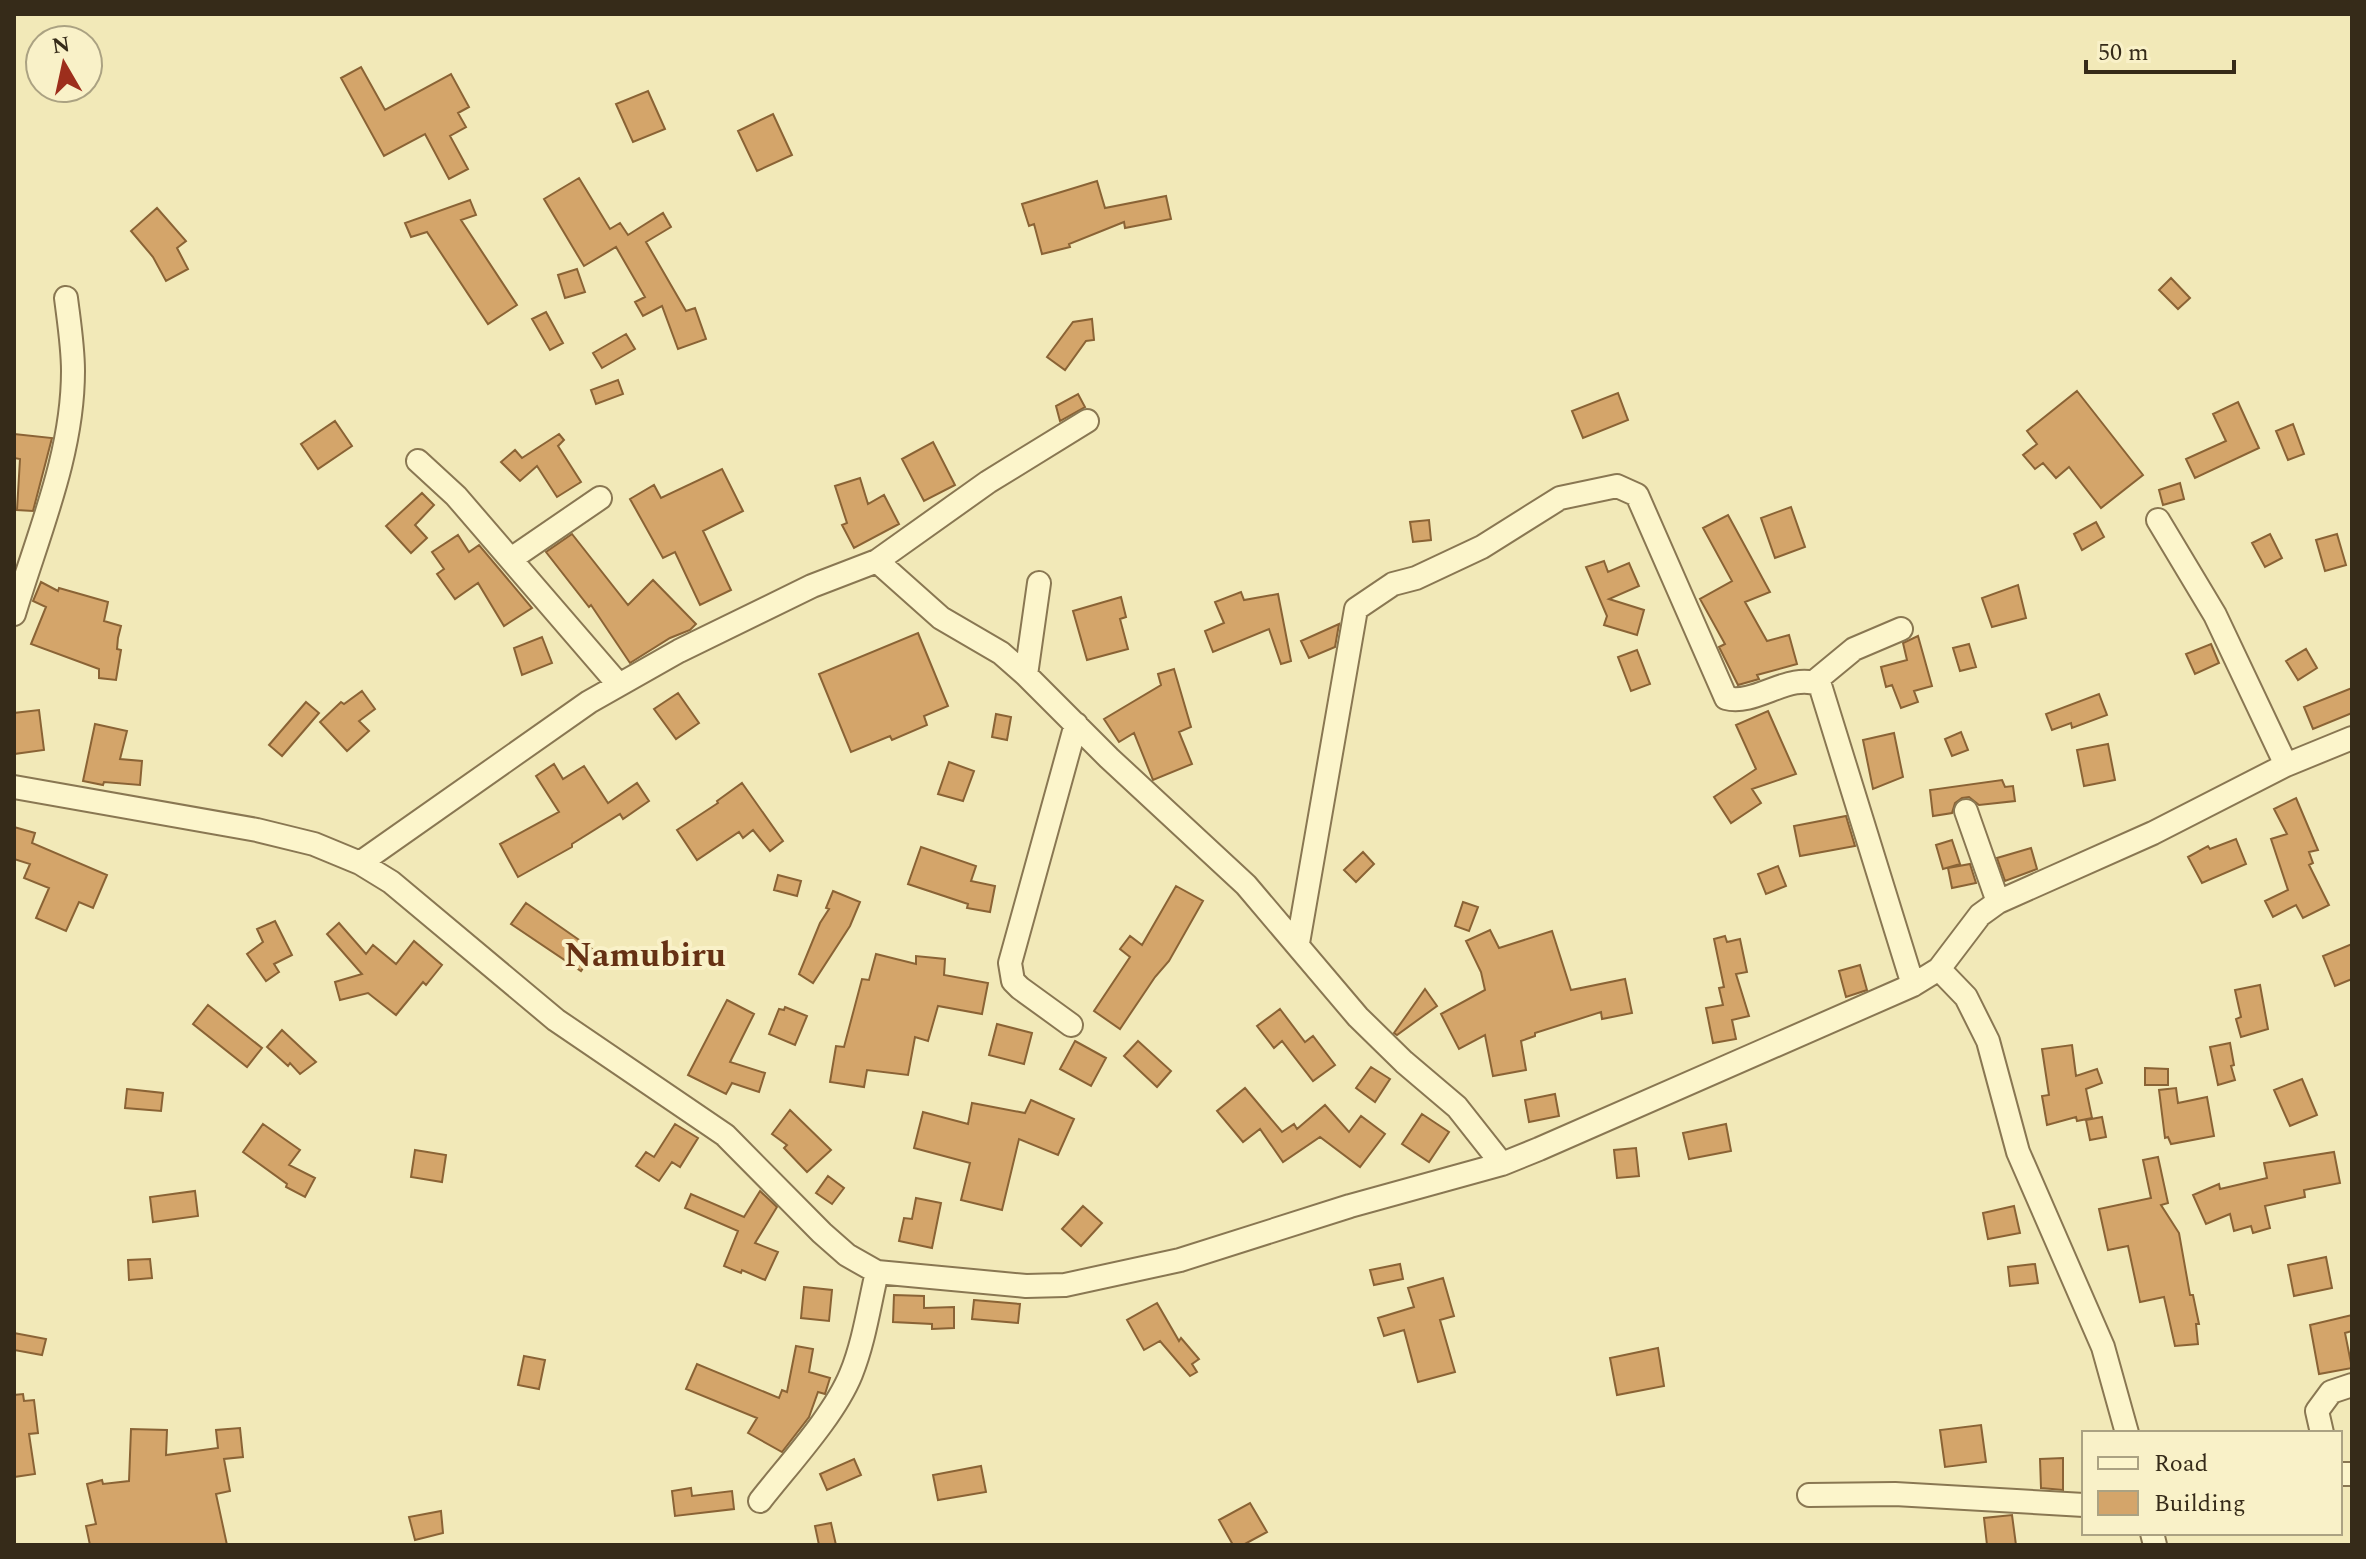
<svg xmlns="http://www.w3.org/2000/svg" width="2366" height="1559" font-family="Spectral,serif">
<rect width="100%" height="100%" fill="#f2e9b8"/>
<path fill="#d4a56a" stroke="#8a6335" stroke-width="2" d="M361 67 385 110 451 74 469 107 458 113 466 127 450 136 468 169 449 179 425 134 384 156 341 78Z
M648 91 665 129 633 142 616 104Z
M773 114 792 155 757 171 738 131Z
M579 178 610 229 620 223 628 235 663 213 671 227 646 242 686 311 695 308 706 339 678 349 662 306 643 316 635 302 645 297 616 247 584 266 544 199Z
M1097 181 1105 208 1166 196 1171 219 1125 228 1124 222 1069 244 1070 247 1042 254 1034 224 1029 226 1022 204Z
M470 200 476 215 461 220 517 305 488 324 427 232 411 237 405 223Z
M157 208 186 241 177 248 188 269 166 281 153 257 131 231Z
M577 269 585 292 565 298 558 275Z
M2171 278 2190 298 2178 309 2159 290Z
M546 312 563 343 550 350 532 319Z
M1092 319 1094 340 1086 341 1065 370 1047 357 1073 322Z
M626 334 635 349 602 368 593 353Z
M618 380 623 394 596 404 591 390Z
M2077 391 2143 475 2101 508 2069 467 2056 478 2043 463 2035 469 2023 455 2037 444 2027 431Z
M1618 393 1628 420 1583 438 1572 411Z
M1078 394 1085 407 1060 421 1056 406Z
M2238 402 2259 448 2195 478 2186 459 2226 441 2213 414Z
M335 421 352 446 318 469 301 444Z
M2293 424 2304 454 2288 460 2276 431Z
M14 434 52 438 33 511 17 510 20 459 14 458Z
M559 434 564 440 558 446 581 482 557 497 537 466 520 481 501 462 515 450 522 458Z
M933 442 955 485 924 501 902 459Z
M722 469 743 511 703 531 731 590 700 605 675 552 663 558 630 499 654 485 661 498Z
M860 478 868 504 884 495 899 524 854 548 842 525 847 523 835 486Z
M2180 483 2184 499 2163 505 2159 490Z
M422 493 434 505 415 525 427 538 411 553 386 526Z
M1791 507 1805 547 1775 558 1761 518Z
M1728 515 1770 592 1745 602 1767 641 1789 635 1797 664 1757 675 1759 679 1738 685 1719 647 1725 644 1700 599 1732 581 1703 528Z
M1429 520 1431 540 1413 542 1410 522Z
M2096 522 2104 537 2082 550 2074 534Z
M572 534 628 605 653 580 696 624 690 630 670 638 630 663 591 605 589 607 546 552Z
M2270 534 2282 558 2265 567 2252 543Z
M2337 534 2346 565 2325 571 2316 540Z
M458 535 469 552 479 545 532 608 504 626 478 583 455 599 437 574 444 569 432 552Z
M1604 561 1608 572 1629 563 1639 586 1609 599 1644 610 1637 635 1604 625 1607 616 1586 567Z
M41 582 58 591 59 588 108 602 104 621 121 626 118 638 117 649 121 650 116 680 99 678V669L31 644 46 607 33 601Z
M2018 585 2026 618 1992 627 1982 598Z
M1241 592 1244 600 1278 594 1291 661 1281 664 1269 629 1213 652 1205 631 1224 623 1215 602Z
M1121 597 1126 617 1120 619 1128 649 1087 660 1073 611Z
M1339 624 1335 647 1309 658 1301 641Z
M918 633 948 706 924 716 927 725 892 740 890 736 851 752 819 674Z
M1918 636 1932 686 1914 691 1918 702 1901 708 1892 685 1886 687 1881 667 1907 660 1903 643Z
M542 637 552 663 522 675 514 648Z
M1969 644 1976 667 1960 671 1953 648Z
M2211 644 2219 663 2195 674 2186 654Z
M2306 649 2317 668 2298 680 2286 661Z
M1637 650 1650 684 1631 691 1618 657Z
M1174 669 1191 727 1179 732 1192 764 1153 780 1134 733 1119 742 1104 719 1161 685 1158 674Z
M2352 688V713L2313 729 2304 707Z
M362 691 375 709 359 721 369 731 347 751 320 722 341 702 344 704Z
M678 693 699 723 676 739 654 709Z
M2099 694 2107 715 2072 728 2071 723 2052 730 2046 714Z
M306 702 319 713 282 756 269 745Z
M39 710 44 750 14 754V713Z
M1768 711 1796 774 1752 789 1761 803 1731 823 1714 797 1756 769 1736 725Z
M996 714 1011 717 1007 740 992 737Z
M95 724 127 731 120 759 142 761 140 785 104 782 103 785 83 781Z
M1961 732 1968 750 1952 756 1945 739Z
M1894 733 1903 777 1873 789 1863 740Z
M2108 744 2115 780 2084 786 2077 750Z
M949 762 974 771 963 801 938 794Z
M554 764 563 779 584 766 608 803 637 783 649 801 623 819 620 814 572 844V847L518 877 500 844 559 812 536 776Z
M2002 780 2005 787 2013 786 2015 801 1979 805 1969 797 1962 798 1955 803 1952 813 1933 816 1930 790Z
M742 783 783 841 770 851 753 830 743 838 739 832 697 860 677 830 718 803 717 801Z
M2296 798 2318 850 2309 852 2313 863 2309 865 2329 905 2303 918 2296 905 2273 917 2265 901 2288 890 2271 839 2287 834 2274 809Z
M1846 816 1855 846 1800 856 1794 826Z
M14 827 35 833 32 843 107 875 93 908 79 902 66 931 36 918 49 888 24 878 30 864 14 859Z
M2236 839 2246 864 2202 883 2188 857 2208 846 2210 849Z
M1952 840 1960 864 1943 869 1936 845Z
M921 847 976 866 971 881 995 886 990 912 967 908 968 904 908 884Z
M2031 848 2037 869 2005 881 1997 858Z
M1363 852 1374 864 1356 882 1344 870Z
M1970 864 1976 883 1952 888 1948 868Z
M1778 866 1786 886 1766 894 1758 874Z
M778 875 801 881 797 896 774 890Z
M1176 886 1203 901 1169 961 1155 977 1120 1029 1094 1011 1130 957 1120 949 1130 936 1142 945Z
M833 891 860 902 850 926 813 983 799 974 820 923 829 909 826 908Z
M1463 902 1478 907 1469 931 1455 926Z
M526 903 595 951 581 971 511 924Z
M275 921 292 955 274 964 279 972 266 981 247 954 263 942 257 929Z
M339 923 366 954 373 945 396 964 414 941 442 965 426 985 423 982 396 1015 368 993 340 1000 335 982 362 974 327 934Z
M1490 930 1499 948 1552 931 1571 990 1625 979 1632 1013 1602 1019 1601 1012 1535 1033V1036L1521 1041 1526 1070 1493 1076 1485 1035 1459 1049 1441 1014 1485 990 1481 972 1466 941Z
M1725 936 1727 942 1740 939 1747 972 1736 974 1749 1016 1732 1020 1736 1039 1713 1043 1706 1008 1723 1005 1719 988 1724 987 1714 939Z
M2352 944V979L2335 986 2323 956Z
M876 954 916 964V956L945 959 944 975 988 983 982 1014 938 1006 928 1041 915 1037 908 1075 867 1070 864 1087 830 1082 836 1046 844 1047 862 979 869 980Z
M1860 965 1867 990 1846 997 1839 971Z
M2260 985 2268 1029 2241 1037 2236 1019 2241 1017 2235 990Z
M1425 989 1437 1006 1397 1035 1394 1033Z
M727 1000 754 1014 730 1062 765 1073 759 1092 732 1083 726 1094 688 1075Z
M208 1005 262 1048 247 1067 193 1024Z
M785 1007 807 1016 795 1045 769 1034 779 1009 784 1010Z
M1280 1009 1305 1042 1313 1036 1335 1065 1313 1081 1282 1041 1274 1048 1257 1026Z
M997 1024 1032 1033 1024 1064 989 1055Z
M282 1030 316 1062 300 1074 290 1063 288 1066 267 1047Z
M1075 1041 1106 1058 1091 1086 1060 1069Z
M1138 1041 1171 1071 1157 1087 1124 1056Z
M2230 1043 2234 1065 2231 1066 2235 1080 2218 1085 2210 1047Z
M2072 1045 2076 1076 2097 1069 2102 1083 2086 1089 2092 1118 2077 1121 2076 1117 2047 1125 2042 1096 2049 1095 2042 1049Z
M1371 1067 1390 1079 1375 1102 1356 1088Z
M2145 1068 2168 1069V1085H2145Z
M2302 1079 2317 1115 2290 1126 2274 1090Z
M1245 1088 1282 1132 1294 1124 1297 1129 1325 1105 1349 1132 1361 1116 1385 1134 1360 1167 1320 1137 1283 1162 1260 1129 1243 1142 1217 1111Z
M2176 1088 2178 1103 2207 1097 2214 1136 2171 1144 2168 1137 2165 1138 2159 1090Z
M127 1089 163 1093 161 1111 125 1108Z
M1555 1094 1559 1116 1529 1122 1525 1100Z
M1031 1100 1074 1119 1058 1155 1019 1139 1002 1210 961 1200 970 1163 914 1148 923 1112 968 1124 972 1103 1025 1113Z
M790 1110 831 1150 807 1172 784 1148 787 1145 772 1134Z
M1422 1114 1449 1132 1429 1162 1402 1144Z
M2102 1117 2106 1137 2090 1140 2086 1120Z
M263 1124 300 1150 289 1165 315 1178 305 1197 286 1187 287 1184 243 1152Z
M675 1124 698 1138 680 1167 672 1162 659 1181 636 1166 646 1152 654 1157Z
M1726 1124 1731 1151 1689 1159 1683 1133Z
M1636 1148 1639 1176 1617 1178 1614 1150Z
M415 1150 446 1155 442 1182 411 1177Z
M2334 1152 2340 1183 2304 1190 2305 1197 2265 1206 2270 1228 2253 1233 2251 1226 2234 1231 2230 1214 2206 1224 2193 1195 2219 1184 2220 1189 2267 1178 2264 1163Z
M2158 1157 2168 1203 2161 1205 2179 1233 2190 1295H2193L2199 1324H2196L2198 1344 2175 1346 2164 1297 2140 1302 2128 1246 2108 1250 2099 1209 2151 1198 2143 1160Z
M828 1176 844 1188 832 1204 816 1193Z
M195 1191 198 1216 153 1222 150 1197Z
M760 1191 777 1207 755 1243 778 1252 765 1280 742 1270 741 1273 724 1266 738 1231 685 1208 691 1194 744 1217Z
M916 1198 941 1203 932 1248 899 1241 904 1218 912 1219Z
M1083 1206 1102 1223 1081 1246 1062 1229Z
M2014 1206 2020 1233 1988 1239 1983 1213Z
M2326 1257 2332 1288 2294 1296 2288 1265Z
M150 1259 152 1278 129 1280 128 1260Z
M1400 1264 1403 1279 1374 1285 1370 1270Z
M2035 1264 2038 1283 2010 1286 2008 1267Z
M1443 1278 1454 1316 1440 1320 1455 1372 1418 1382 1404 1330 1384 1336 1378 1318 1414 1307 1408 1288Z
M804 1287 832 1290 829 1321 801 1318Z
M894 1295 924 1296V1308L954 1307V1328L932 1329V1324L893 1322Z
M974 1300 1020 1304 1018 1323 972 1319Z
M1157 1303 1179 1341 1181 1338 1199 1359 1192 1364 1197 1372 1190 1376 1160 1341 1144 1350 1127 1320Z
M2352 1315V1331L2345 1333 2352 1368 2319 1374 2310 1325Z
M14 1333 46 1339 42 1355 14 1350Z
M796 1346 813 1349 809 1372 830 1378 825 1394 818 1392 809 1417 782 1452 748 1433 757 1418 686 1389 697 1364 779 1398 782 1390 787 1392Z
M1658 1348 1664 1386 1617 1395 1610 1358Z
M524 1356 545 1360 539 1389 518 1385Z
M23 1394 24 1401 34 1400 38 1433 29 1434 35 1474 14 1477V1395Z
M1981 1425 1986 1462 1945 1467 1940 1430Z
M240 1428 243 1457 224 1459 230 1491 216 1494 227 1545H90L86 1526 96 1524 87 1484 102 1480 103 1484 129 1481 131 1429 167 1430 166 1455 218 1448 216 1430Z
M2063 1458V1490L2041 1488 2040 1459Z
M854 1459 861 1475 827 1490 820 1474Z
M981 1466 986 1492 938 1500 933 1475Z
M691 1488 692 1496 732 1491 734 1509 675 1516 672 1491Z
M1250 1503 1267 1532 1243 1545H1233L1219 1520Z
M441 1511 443 1533 415 1540 409 1517Z
M2012 1515 2016 1545H1987L1984 1518Z
M831 1523 836 1545H819L815 1526Z"/>
<g fill="none" stroke-linecap="round" stroke-linejoin="round">
<g stroke="#897752" stroke-width="26">
<path id="minor" d="M418 461 456 496 619 685
M2158 520 2215 615 2286 765
M511 559 600 498
M877 561 941 618 1001 653 1026 675 1109 758 1246 885 1358 1017 1404 1062 1457 1107 1502 1164
M14 614C38 534 73 455 73 371 73 347 69 322 66 298
M1026 675 1039 583
M1814 682 1854 649 1901 629
M14 787 257 830 314 844 360 863 391 882 556 1020 725 1135 822 1233 847 1255 877 1272 1026 1286 1065 1285 1180 1260 1350 1206 1502 1164 1539 1149 1913 985 1939 969 1980 915 1998 902 2153 833 2286 765 2352 738
M1966 811 1998 902
M360 863 589 702 679 651 812 586 877 561 988 482 1087 421
M1298 943 1356 609 1393 584 1416 578 1482 547 1560 498 1617 486 1637 495 1726 698C1756 706 1790 671 1820 685L1913 985
M1939 969 1966 997 1988 1041 2018 1152 2103 1347 2127 1433
M1071 1025 1020 988 1013 981 1010 963 1076 724
M2322 1433 2317 1411 2331 1392 2352 1385
M2340 1474H2352
M1809 1495 1895 1494 2084 1505
M760 1501C788 1465 834 1416 851 1374 864 1342 869 1306 877 1272
M2152 1533 2155 1545"/>
</g>
<use href="#minor" stroke="#fcf5cb" stroke-width="22"/>
</g>
<g text-anchor="middle" stroke-width="8" stroke-linejoin="round" paint-order="stroke">
<g font-size="34" font-weight="bold" fill="#663114" stroke="#f9f1c8">
<text x="645" y="966">Namubiru</text>
</g>
</g>
<rect width="2366" height="1559" fill="none" stroke="#362b19" stroke-width="32"/>
<rect x="2082" y="1431" width="260" height="104" fill="#f9f1c8" stroke="#aba282" stroke-width="2"/>
<rect x="2098" y="1457" width="40" height="12" fill="#fcf5cb" stroke="#aba282" stroke-width="2"/>
<text x="2154" y="1471" font-size="24" fill="#362b19">Road</text>
<rect x="2098" y="1491" width="40" height="24" fill="#d4a56a" stroke="#aba282" stroke-width="2"/>
<text x="2154" y="1511" font-size="24" fill="#362b19">Building</text>
<g transform="translate(64 64) rotate(351)"><circle r="38" fill="#f9f1c8" stroke="#aba282" stroke-width="2"/>
<path d="M0-6L14 30L0 20L-14 30Z" fill="#9d2e1c"/>
<text y="-12" font-size="22" font-weight="bold" text-anchor="middle" fill="#362b19">N</text>
</g>
<path d="M2086 60v12h148v-12" fill="none" stroke="#362b19" stroke-width="4"/>
<text x="2098" y="60" font-size="24" fill="#362b19" stroke="#f9f1c8" stroke-width="6" paint-order="stroke">50 m</text>
</svg>
